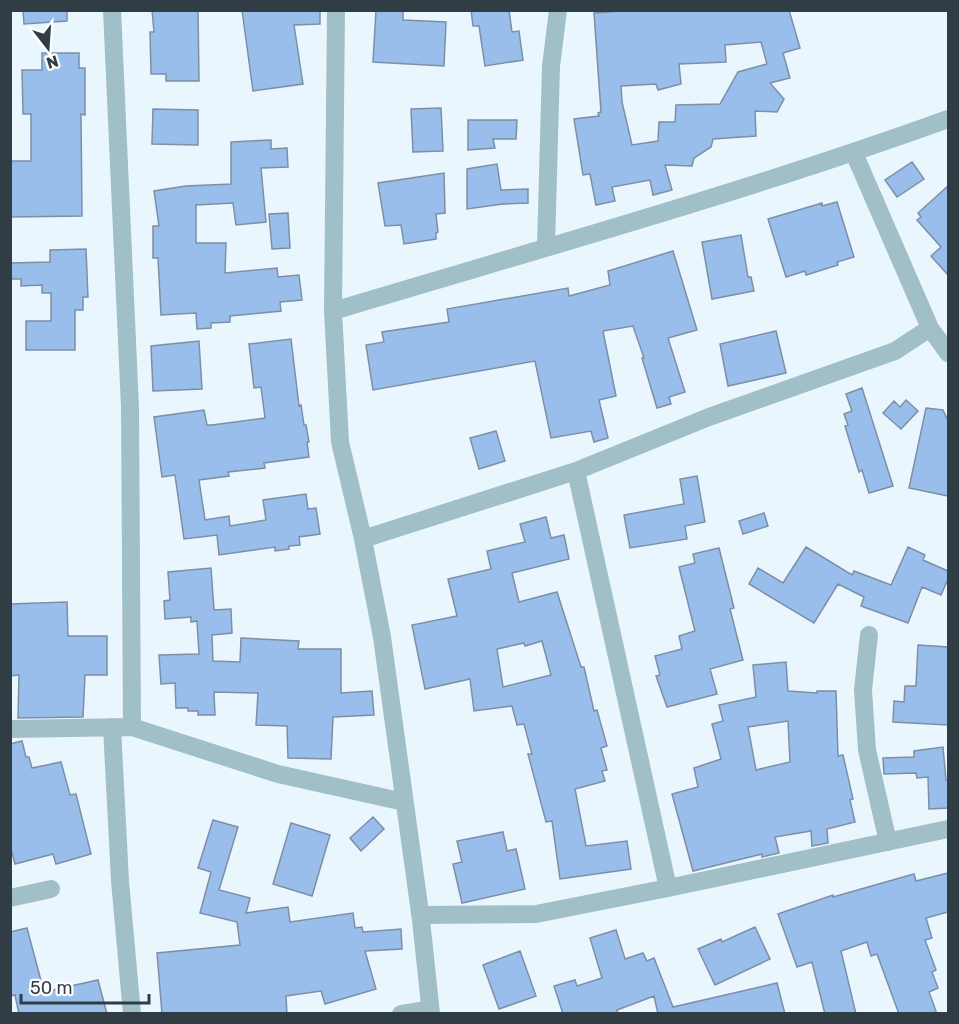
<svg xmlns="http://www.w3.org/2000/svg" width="959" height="1024" font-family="Rubik,sans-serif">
<rect width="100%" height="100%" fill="#eaf6fe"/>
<path fill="#9abeeb" stroke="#7c8fa7" stroke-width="1.5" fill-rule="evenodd" d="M23 10H67V21L24 24Z
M152 10H198L199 81H166V74H151L150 32H154Z
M242 10H320V24L294 25 303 84 253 91Z
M376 10H403V20L446 22 444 66 373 62Z
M471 10H509L512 32 519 31 523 60 485 66 479 26H473Z
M635 10H789L800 48 783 53 790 78 770 83 784 99 777 112 755 111 756 136 713 139 711 147 694 158 692 166 665 165 672 190 653 195 650 180 612 187 615 201 596 205 590 174 583 175 574 119 599 116 598 113 601 112 594 13ZM761 42 767 64 738 72 720 104 676 105 675 122H659L658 141 632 145 622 102 621 86 656 84 658 90 681 84 679 64 726 62 725 45Z
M42 53H79V68H85V115L81 114 82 216 10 217V161H31V114H23L22 70H42Z
M441 108 443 151 413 152 411 109Z
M153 109 198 110V145L152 144Z
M468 120H517L516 139H493L495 148 468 150Z
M271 140V149L287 148 288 167 261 168 266 222 236 225 233 203 196 205V243H226L225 273 277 268 278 277 299 275 302 300 280 302 281 311 230 316V322L211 323V328L197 329 196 313 161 315 158 258H153V226H159L154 191 186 186 231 184V142Z
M912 162 924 179 897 197 885 180Z
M497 164 501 190 528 189V203L503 204 467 209V169Z
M444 173 445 213 436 214 438 232 436 233V239L404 244 401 225 385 226 378 183Z
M948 186V275L931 256 941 247 917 220 921 217 918 213Z
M837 202 854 257 837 262 838 265 806 275 805 271 786 277 768 219 822 203V206Z
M288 213 290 248 272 249 269 214Z
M741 235 748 277H751L754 291 712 299 702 242Z
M86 249 88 297H83V310H75V350H26V321H51V293H42V285L21 286V279H10V263L50 262V250Z
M673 251 697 330 668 338 685 392 669 397 671 404 657 408 642 358H644L633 326 603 331 616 396 599 400 608 438 594 442 591 431 551 438 535 361 373 390 366 345 384 342 382 332 449 322 447 309 568 288 569 296 610 285 608 271Z
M776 331 786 373 728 386 720 344Z
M291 339 299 406 301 405 304 425H306L309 442H307L309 457 264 463 265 468 228 472 229 476 199 480 205 520 229 516 230 526 266 520 263 500 306 494 308 509 316 508 320 534 299 537 300 545 289 546V549L275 551V547L219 555 217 535 184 539 175 475 162 477 154 417 204 410 207 425H212L265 418 261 387 254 388 249 344Z
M199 341 202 389 153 391 151 346Z
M862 388 893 486 869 493 862 470 859 472 845 426 848 425 844 414 852 411 846 394Z
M906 400 918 411 901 429 883 413 894 401 900 407Z
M926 408 943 410 948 421V496L909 488Z
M496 431 505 461 479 469 470 438Z
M697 476 705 522 685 526 687 539 630 548 624 515 684 504 680 479Z
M764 513 768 526 743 534 739 521Z
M546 517 551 538 564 535 569 559 512 573 519 602 557 592 581 667H584L594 711 597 710 607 746 601 748 607 770 602 771 605 781 575 789 586 846 627 841 631 869 560 879 552 821 546 822 528 754H532L524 724 517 725 512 706 474 711 470 679 425 689 412 625 457 616 448 579 491 569 487 551 525 542 520 524ZM542 641 551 675 503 687 497 649 524 643 525 646Z
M806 547 852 575 854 571 891 585 908 547 925 555 923 560 948 571V579L941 595 922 587 908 623 861 606 864 597 838 584 814 623 749 584 758 568 783 583Z
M719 548 734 608 730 609 743 660 710 669 717 694 667 707 656 676 660 675 655 656 682 649 679 636 695 631 679 567 695 563 693 554Z
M211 568 214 610 231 609 232 633 212 635 213 661 240 662 241 638 299 641 298 649H341V693L372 691 374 715 333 717 331 759 288 758 287 726 256 725 258 693 214 692 215 715H198V711H188V708H176L175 683 161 684 159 655 199 654 197 621 191 622V617L165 619 164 601 170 600 168 572Z
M67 602 68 636H107V675H85L83 717 18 718 19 675 10 676V604Z
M918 645 948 647V725L893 722 894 701 904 702 905 686H916Z
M786 662 788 691 817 693V691H836L838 756 843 755 853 799 850 800 855 822 827 829 828 843 812 846 811 831 775 837 779 853 762 857V854L693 871 672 794 698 787 694 768 721 759 712 724 723 721 719 705 756 697 753 665ZM788 721 790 762 756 770 748 727Z
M22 741 26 757H29L32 768 61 762 70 795 76 794 91 854 56 864 53 854 15 864 10 845V744Z
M943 747 946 780H948V808L929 809 928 777 917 778 916 773 884 774 883 758 914 757V751Z
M373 817 384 829 361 851 350 838Z
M213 820 238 827 219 890 250 898 246 913 288 907 290 922 353 913 355 928 362 927 363 932 401 929 402 949 365 951 376 989 325 1004 321 991 286 996 287 1014H162L157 953 240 945 237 922 200 913 211 872 198 868Z
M291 823 330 835 312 896 273 884Z
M503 832 507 851 516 849 525 889 462 903 453 864 462 862 457 841Z
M948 873V912L926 918 932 938 925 940 936 970 932 972 938 988 929 992 937 1014H899L877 954 871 956 867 942 841 951 856 1014H825L812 962 797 967 778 914 833 895V897L914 874 916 881Z
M755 927 770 959 715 985 698 949 721 939 722 942Z
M27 928 44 992 98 980 107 1014H19L15 995 10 996V932Z
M616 930 625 959 643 953 647 961 654 958 673 1007 777 983 785 1014H658L654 996 617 1010 618 1014H563L554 986 575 980 577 986 602 978 590 938Z
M520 951 536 996 499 1009 483 965Z"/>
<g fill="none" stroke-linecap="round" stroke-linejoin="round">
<path stroke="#a1bfc7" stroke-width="18" d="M112 10 130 407 132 727
M336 10 333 311 340 442 363 539 382 637 421 920 431 1014
M854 153 930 328 948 353
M546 247 551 66 558 10
M333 311C539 249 746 192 948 119
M576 471 668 888
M363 539 576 471 709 417 895 351 930 328
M869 635 863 690 867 750 888 842
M112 727 120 881 132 1014
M10 729 132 727 278 774 404 802
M10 898 51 889
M420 915 536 914 668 888 948 829
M401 1014 430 1009"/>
</g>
<rect width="959" height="1024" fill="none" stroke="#313d45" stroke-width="24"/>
<g transform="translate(48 48) rotate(163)" stroke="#ffffff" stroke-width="4.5" paint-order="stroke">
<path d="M0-4.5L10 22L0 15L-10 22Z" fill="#313d45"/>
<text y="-9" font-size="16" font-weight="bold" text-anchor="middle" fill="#313d45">N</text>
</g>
<path d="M21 994v9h128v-9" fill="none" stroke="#313d45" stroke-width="3"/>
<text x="30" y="994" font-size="18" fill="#313d45" stroke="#ffffff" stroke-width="4.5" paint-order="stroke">50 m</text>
</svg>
